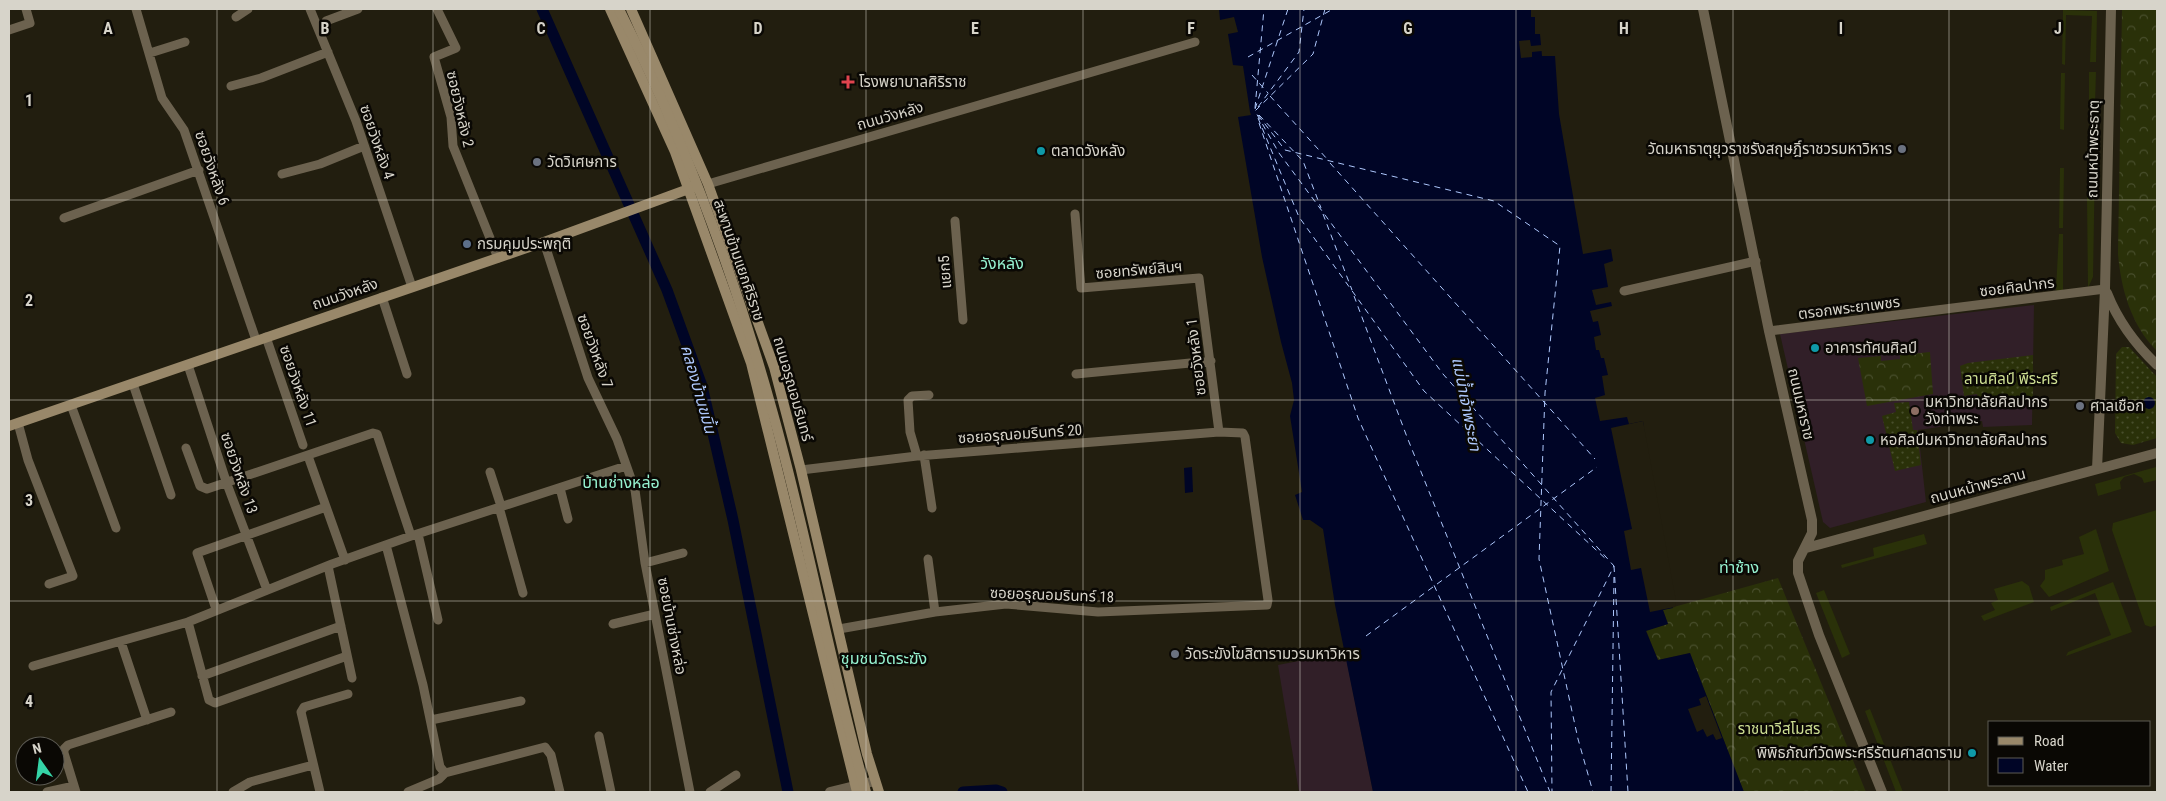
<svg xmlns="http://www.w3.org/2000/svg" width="2166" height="801" font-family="'Roboto Condensed','Noto Sans Thai',sans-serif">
<defs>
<pattern id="forest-crowns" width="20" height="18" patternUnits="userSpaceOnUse" patternTransform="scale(1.25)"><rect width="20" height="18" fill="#2a3109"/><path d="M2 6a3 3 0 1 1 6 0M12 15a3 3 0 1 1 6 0" fill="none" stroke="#484e2c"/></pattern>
<pattern id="garden-dots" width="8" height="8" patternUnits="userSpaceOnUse" patternTransform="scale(1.25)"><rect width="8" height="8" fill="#2a3109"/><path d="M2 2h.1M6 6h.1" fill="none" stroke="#484e2c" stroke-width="1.8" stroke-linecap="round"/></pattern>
</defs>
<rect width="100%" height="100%" fill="#221e0f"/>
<path fill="#311f28" d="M2034 305 2032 425 1983 427 1982 421 1918 430 1926 502 1830 528 1823 522 1780 334Z
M1345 652 1373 792H1299L1278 665Z"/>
<path fill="#2a3109" d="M2063 10 2097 11 2096 62H2090L2092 16 2066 15 2065 65 2062 64Z
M2089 72H2096L2094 137H2088L2091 102 2089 100Z
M2061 73H2065L2064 130 2060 129Z
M2088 159 2095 160 2093 277 2088 288 2087 195 2090 193V179L2088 178Z
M2060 168H2064L2063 228H2059Z
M2059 234H2063V292H2057L2056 289Z
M2156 467 2157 480 2144 483 2142 478 2134 474 2124 477 2120 482 2121 489 2098 496 2095 484Z
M2157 510V625L2151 627 2145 625 2112 530 2113 523Z
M2096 529 2109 571 2049 597 2040 586 2045 579V570L2063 565 2062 560 2084 554 2079 537Z
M1924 534 1927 544 1842 568 1841 565 1874 556 1873 548Z
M2022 581 2029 586 2034 602 1984 621 1981 616 1995 610 1991 603 1998 600 1994 589Z
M2113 582 2132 632 2066 656 2068 652 2111 635 2095 593 2051 611 2050 607Z
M1824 590 1850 654 1842 658 1816 593Z
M1870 709 1903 792H1896L1865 711Z"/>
<path fill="url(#forest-crowns)" d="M2122 9H2157V351C2131 325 2121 289 2118 254Z
M1930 352 1933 394 1867 406 1858 358 1881 356V361L1900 359V355Z
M1778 578 1866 792H1744L1690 653 1658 660 1646 630 1668 624 1663 610Z"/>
<path fill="url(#garden-dots)" d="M2122 347H2129L2157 377V438L2133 445 2121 443 2115 433 2116 354Z
M2033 355V401L1978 400 1977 394 1964 396 1960 366 1968 363Z
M1909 402 1913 430H1917L1921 465 1895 471 1882 416 1896 412 1894 403Z"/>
<path fill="#000526" d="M1219 9H1531V17H1535V34H1540L1542 56H1555L1559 114 1583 254 1611 249 1613 261 1604 264 1608 287 1592 290 1596 305 1611 302 1612 306 1590 311 1593 322 1598 321 1601 335 1594 337 1596 350H1599L1601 358H1604L1608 375 1602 376 1605 395 1595 398 1600 421 1627 417 1629 424 1643 421 1652 495 1673 608 1663 610 1668 624 1646 631 1658 660 1690 653 1744 792H1373L1335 605 1323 529 1310 520H1303L1295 495 1302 492 1290 416 1294 400 1292 383 1281 342 1262 257 1238 117 1251 115 1250 112 1243 66 1233 65 1228 34 1238 32 1234 17 1220 20Z
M2143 403a6 6 0 1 1 12 0a6 6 0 1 1-12 0Z
M1192 467 1193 492 1185 493 1184 468Z"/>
<path fill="#221e0f" d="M1530 40 1531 46 1542 45V51L1532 52V57L1521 58 1519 41Z
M1643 421 1676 601 1675 607 1650 612 1641 568 1631 570 1624 531 1632 529 1611 428Z
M1706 696 1722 738 1716 740 1713 734 1707 737 1703 729 1697 732 1688 709 1701 705 1699 699Z"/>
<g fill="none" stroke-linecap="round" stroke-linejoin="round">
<path stroke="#000526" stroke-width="11" d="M542 9 667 290 702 386 733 520 788 792
M963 792 996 790 1002 792"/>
<path stroke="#aec8fd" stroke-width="1" stroke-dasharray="6 5" stroke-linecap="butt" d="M1325 9 1313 54 1255 111 1279 153 1443 374 1614 566 1551 692 1552 792
M1248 57 1333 9
M1252 75 1268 93
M1270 96 1328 160
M1258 107 1299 52 1304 9
M1255 108 1264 9
M1255 109 1288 9
M1258 115 1285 150 1494 201 1560 246 1545 393 1539 559 1578 739 1593 792
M1259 115 1303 161 1321 208
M1258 118 1299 217 1424 391 1607 560
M1259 123 1358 418 1528 792
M1330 163 1595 459
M1323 214 1352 290
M1354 296 1407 437 1550 792
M1614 566 1628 792
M1366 636 1597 467
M1611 792 1614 577"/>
<path stroke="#6c624f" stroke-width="9" d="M136 9 162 98 184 130 256 340
M310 9 356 121 412 287
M437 9 456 48 434 57 451 117 453 146 498 258
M236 17 248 9
M326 21 358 9
M9 30 30 23 26 9
M150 53 185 42
M231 86 261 78 328 52
M282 174 320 164 364 146
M708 184 1195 42
M1075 214 1081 288 1199 278 1219 432
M64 218 199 170
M955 221 963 320
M544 242 588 378 617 439 635 490 645 563 690 792
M1624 291 1756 261
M382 297 407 374
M1769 331 2105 289
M266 337 303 445
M188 365 227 484 267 590
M1076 374 1211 361
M133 384 171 495
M71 405 116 528
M18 423 28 460 73 576 49 584
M186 448 200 486 207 489 373 433 377 434 411 536
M924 455 932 508
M308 456 345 560
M917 456 910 432 908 400 912 396 929 395
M801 470 917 456 1219 432 1243 433 1245 437 1268 600 1267 605 1098 612 1006 604 935 612 839 629
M490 472 501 506
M560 488 568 519
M499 507 523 593
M418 534 438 620
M386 545 423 685 440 767 445 773
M928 559 935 612
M645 563 683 553
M328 566 352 678
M216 609 197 553 326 507
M188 622 209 700 215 703 347 656
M613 624 655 614
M121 642 147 720
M33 666 188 622 332 564 411 536 626 466
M202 676 341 626
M431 720 521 701
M599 736 611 792
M47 792 74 786
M76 792 64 753V749L68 745 171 712
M233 792 250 782 313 765
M320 792 301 712 304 707 348 694
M408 792 439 779 445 773 545 747 551 755 560 792
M710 792 736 775"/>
<path stroke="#6c624f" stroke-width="10" d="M1703 9 1769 331 1812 520V533L1798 561V573L1819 635 1882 792
M2107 293C2118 321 2135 344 2157 365
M2097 469 2105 289 2111 9
M1806 548 2157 453
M830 792 875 781"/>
<path stroke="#99886a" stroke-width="10" d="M610 9 675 152 751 363 857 792
M631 9 708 184 774 367 801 470 867 754 879 792
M9 426 544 242 694 187"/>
<path stroke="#99886a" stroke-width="10" d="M619 9C683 137 734 273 772 410 808 537 830 666 866 792"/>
</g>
<path fill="none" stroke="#d7d4ca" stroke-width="1" stroke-opacity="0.55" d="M217 9V792M433 9V792M650 9V792M866 9V792M1083 9V792M1300 9V792M1516 9V792M1733 9V792M1949 9V792M9 200H2157M9 400H2157M9 601H2157"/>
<path fill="#e0444e" stroke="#0a0804" stroke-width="2" d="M845.5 74.5h5v5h5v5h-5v5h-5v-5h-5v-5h5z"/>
<g fill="#6b7280" stroke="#0a0804" stroke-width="2">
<circle cx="1902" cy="149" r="5"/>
<circle cx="537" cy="162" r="5"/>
<circle cx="2080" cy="406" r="5"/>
<circle cx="1175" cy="654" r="5"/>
</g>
<g fill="#0f9aa8" stroke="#0a0804" stroke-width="2">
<circle cx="1041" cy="151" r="5"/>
<circle cx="1815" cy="348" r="5"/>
<circle cx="1870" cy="440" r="5"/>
<circle cx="1972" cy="753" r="5"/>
</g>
<circle fill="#5c6f8a" stroke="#0a0804" stroke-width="2" cx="467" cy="244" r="5"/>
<circle fill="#8d6e63" stroke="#0a0804" stroke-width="2" cx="1915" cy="411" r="5"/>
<g text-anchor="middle" stroke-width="5" stroke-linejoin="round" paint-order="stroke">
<g font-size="15" fill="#d7d4ca" stroke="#0a0804" text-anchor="start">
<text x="859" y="87">โรงพยาบาลศิริราช</text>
<text x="1892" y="154" text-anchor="end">วัดมหาธาตุยุวราชรังสฤษฎิ์ราชวรมหาวิหาร</text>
<text x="1051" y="156">ตลาดวังหลัง</text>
<text x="547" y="167">วัดวิเศษการ</text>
<text x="477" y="249">กรมคุมประพฤติ</text>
<text x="1825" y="353">อาคารทัศนศิลป์</text>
<text x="1925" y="407">มหาวิทยาลัยศิลปากร<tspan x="1925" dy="17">วังท่าพระ</tspan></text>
<text x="2090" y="411">ศาลเชือก</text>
<text x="1880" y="445">หอศิลป์มหาวิทยาลัยศิลปากร</text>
<text x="1185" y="659">วัดระฆังโฆสิตารามวรมหาวิหาร</text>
<text x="1962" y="758" text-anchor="end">พิพิธภัณฑ์วัดพระศรีรัตนศาสดาราม</text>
</g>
<g font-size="15" fill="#d7d4ca" stroke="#0a0804">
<text transform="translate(460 109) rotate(77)" y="5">ซอยวังหลัง 2</text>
<text transform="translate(890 116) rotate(-16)" y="5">ถนนวังหลัง</text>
<text transform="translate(377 142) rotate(71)" y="5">ซอยวังหลัง 4</text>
<text transform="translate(2093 149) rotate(-89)" y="5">ถนนหน้าพระธาตุ</text>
<text transform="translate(212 168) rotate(71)" y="5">ซอยวังหลัง 6</text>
<text transform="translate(739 260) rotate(71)" y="5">สะพานข้ามแยกศิริราช</text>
<text transform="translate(1139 270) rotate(-5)" y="5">ซอยทรัพย์สินฯ</text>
<text transform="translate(945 272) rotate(-94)" y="5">แยก5</text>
<text transform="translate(2017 287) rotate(-7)" y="5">ซอยศิลปากร</text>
<text transform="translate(345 294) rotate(-19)" y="5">ถนนวังหลัง</text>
<text transform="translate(1849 308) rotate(-7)" y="5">ตรอกพระยาเพชร</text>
<text transform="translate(595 351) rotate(70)" y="5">ซอยวังหลัง 7</text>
<text transform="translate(1196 357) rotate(-97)" y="5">ซอยวังหลัง 1</text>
<text transform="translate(298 386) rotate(71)" y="5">ซอยวังหลัง 11</text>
<text transform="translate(793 389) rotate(74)" y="5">ถนนอรุณอมรินทร์</text>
<text transform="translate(1801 404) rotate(77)" y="5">ถนนมหาราช</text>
<text transform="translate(1020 434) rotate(-4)" y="5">ซอยอรุณอมรินทร์ 20</text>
<text transform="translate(239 473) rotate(71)" y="5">ซอยวังหลัง 13</text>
<text transform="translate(1978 486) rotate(-15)" y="5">ถนนหน้าพระลาน</text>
<text transform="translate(1052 595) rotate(2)" y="5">ซอยอรุณอมรินทร์ 18</text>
<text transform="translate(672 626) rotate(79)" y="5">ซอยบ้านช่างหล่อ</text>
</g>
<g font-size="15" fill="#cedf93" stroke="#0a0804">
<text x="2011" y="384">ลานศิลป์ พีระศรี</text>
<text x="1779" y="734">ราชนาวีสโมสร</text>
</g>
<g font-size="16" fill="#96f2d0" stroke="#0a0804">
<text x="1002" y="269">วังหลัง</text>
<text x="621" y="488">บ้านช่างหล่อ</text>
<text x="1739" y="573">ท่าช้าง</text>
<text x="884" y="664">ชุมชนวัดระฆัง</text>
</g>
<g font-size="16" font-style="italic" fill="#aec8fd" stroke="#0a0804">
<text transform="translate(699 389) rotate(74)" y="6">คลองบ้านขมิ้น</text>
<text transform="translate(1467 404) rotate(79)" y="6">แม่น้ำเจ้าพระยา</text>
</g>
</g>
<g font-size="16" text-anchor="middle" font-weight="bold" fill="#d7d4ca" stroke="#0a0804" stroke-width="5" stroke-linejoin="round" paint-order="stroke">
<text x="108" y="34">A</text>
<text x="325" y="34">B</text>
<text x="541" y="34">C</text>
<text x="758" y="34">D</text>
<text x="975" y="34">E</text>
<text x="1191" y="34">F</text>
<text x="1408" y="34">G</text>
<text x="1624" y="34">H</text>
<text x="1841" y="34">I</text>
<text x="2058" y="34">J</text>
<text x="29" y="106">1</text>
<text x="29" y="306">2</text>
<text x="29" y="506">3</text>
<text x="29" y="707">4</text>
</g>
<rect width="2166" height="801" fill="none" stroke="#d7d4ca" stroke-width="20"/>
<rect x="1988" y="721" width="162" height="65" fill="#0a0804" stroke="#5c5a53"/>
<rect x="1998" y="737" width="25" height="8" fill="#99886a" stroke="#5c5a53"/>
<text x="2034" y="746" font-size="15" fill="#d7d4ca">Road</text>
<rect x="1998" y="758" width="25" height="15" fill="#000526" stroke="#5c5a53"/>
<text x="2034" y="771" font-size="15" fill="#d7d4ca">Water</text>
<g transform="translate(40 761) rotate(346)"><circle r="24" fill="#0a0804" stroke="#5c5a53"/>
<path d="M0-4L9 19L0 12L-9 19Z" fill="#35d4a7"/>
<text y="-8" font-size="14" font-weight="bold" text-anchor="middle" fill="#d7d4ca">N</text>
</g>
</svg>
